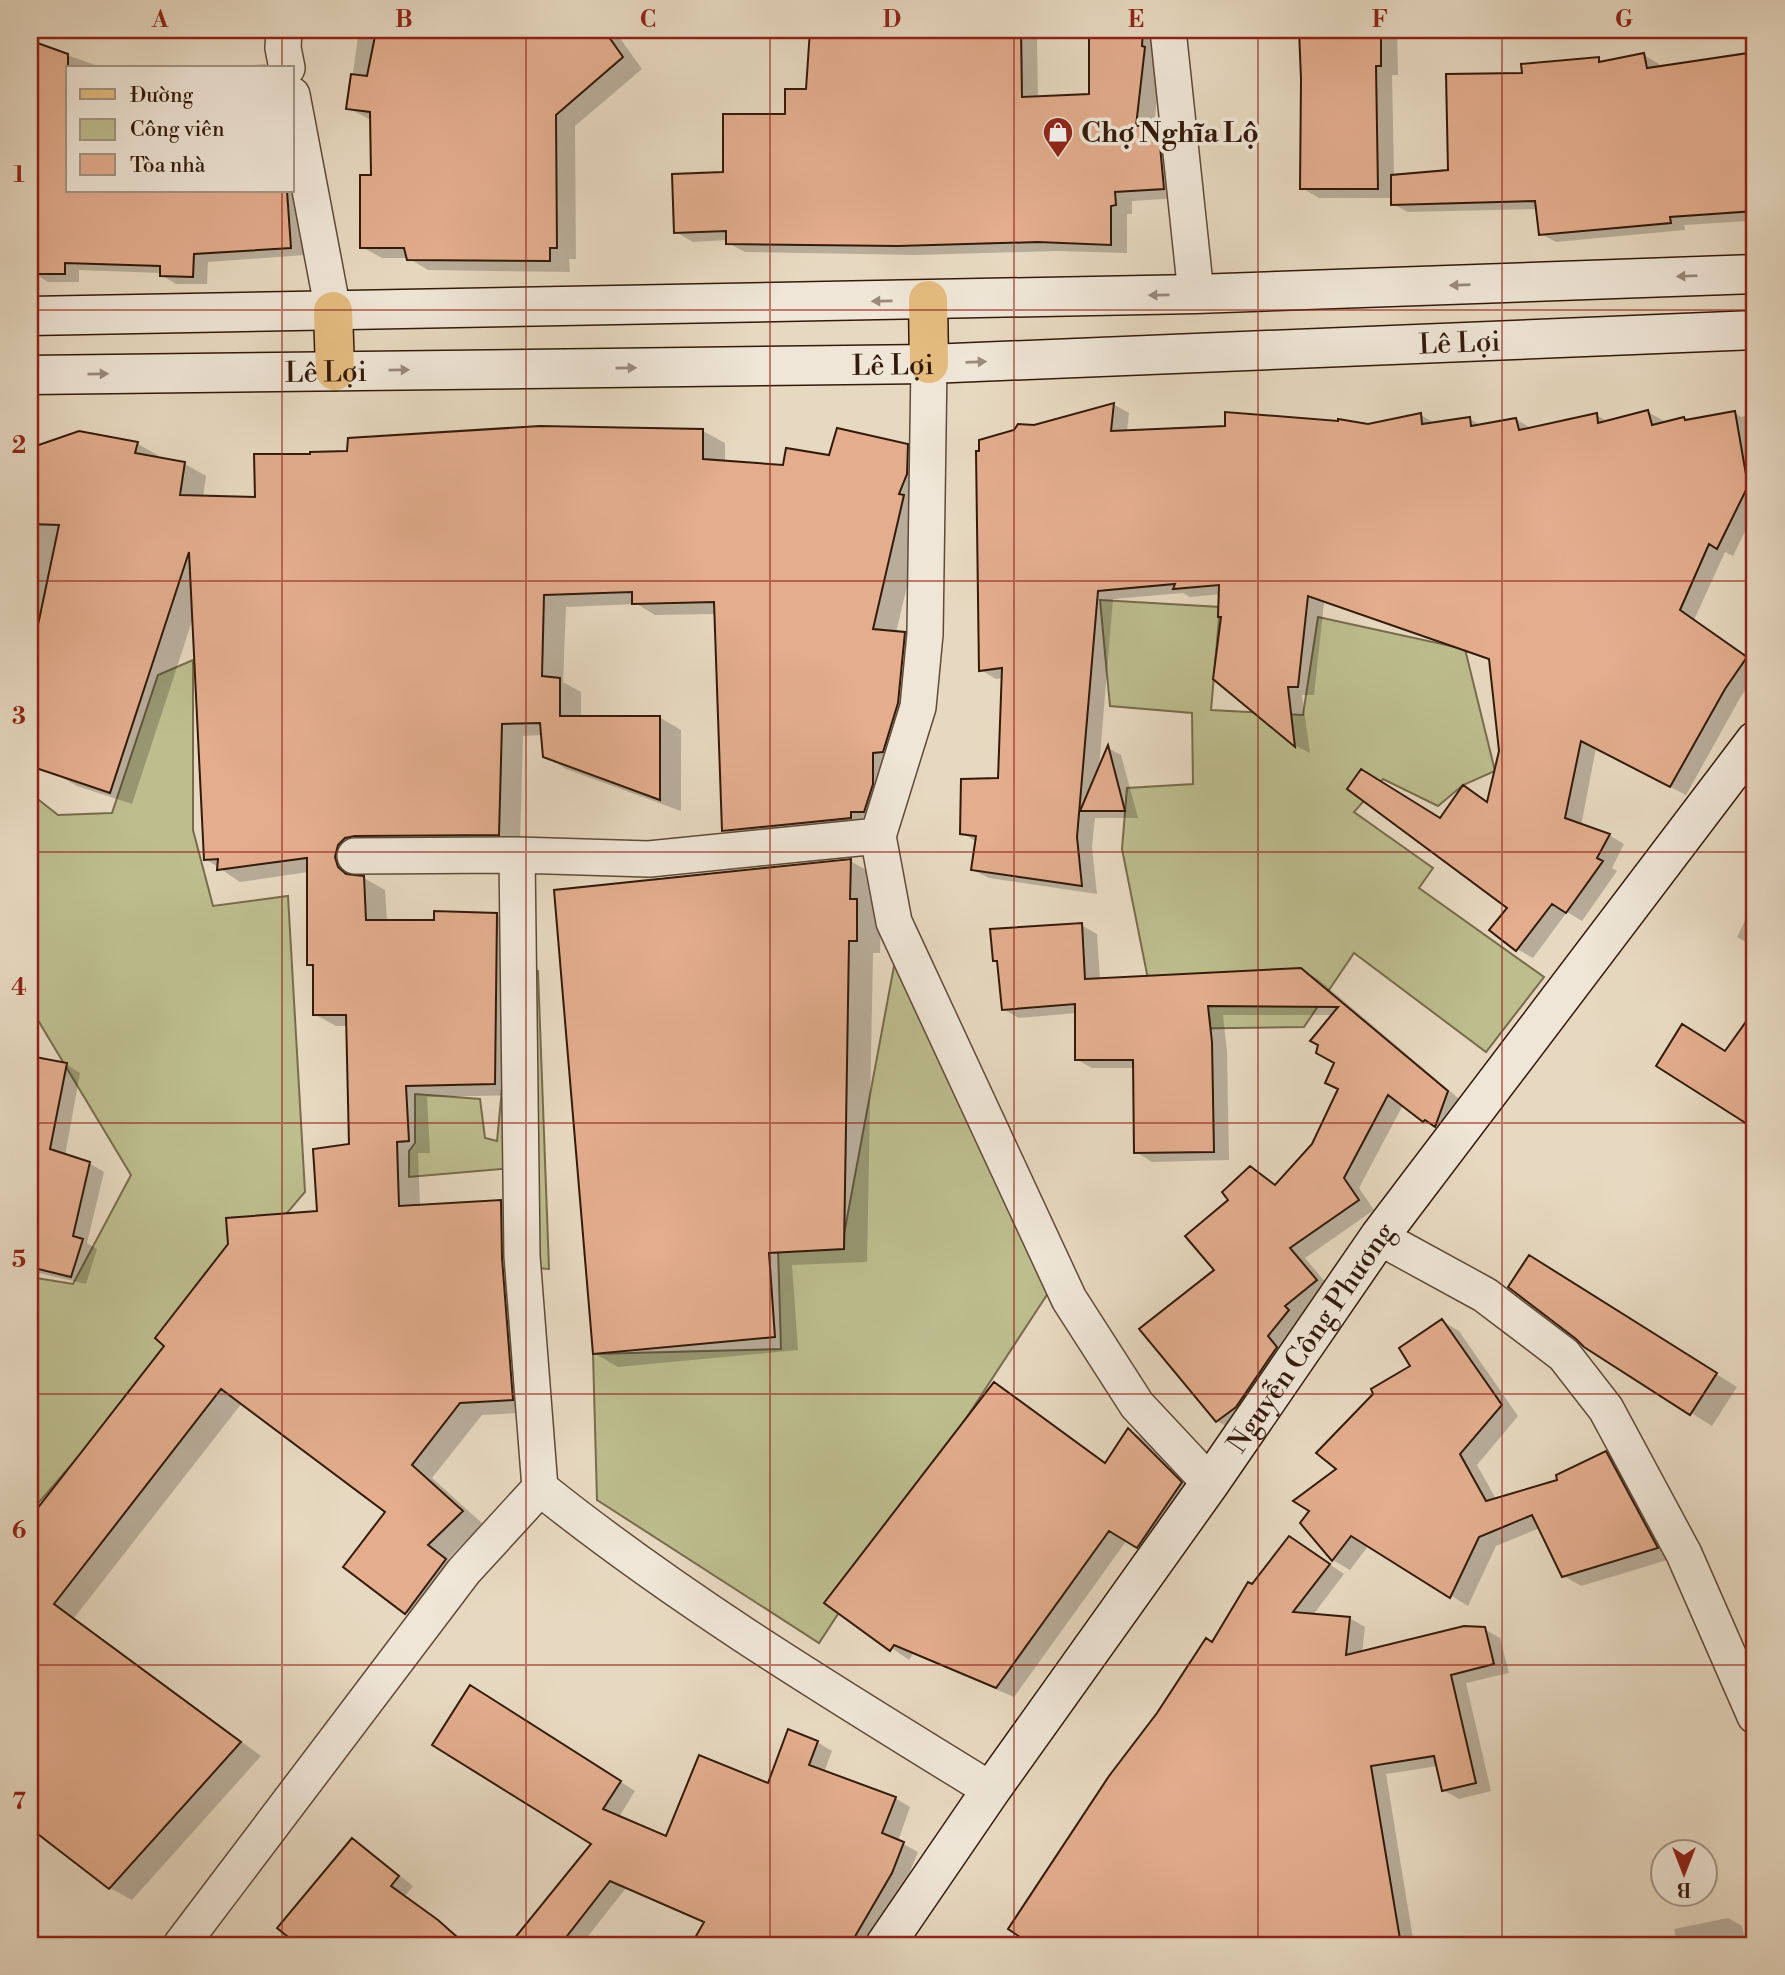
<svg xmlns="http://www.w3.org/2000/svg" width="1785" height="1975" font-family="'Libre Bodoni',serif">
<rect width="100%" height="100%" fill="#e7d9c1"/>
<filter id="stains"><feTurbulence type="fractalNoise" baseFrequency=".00286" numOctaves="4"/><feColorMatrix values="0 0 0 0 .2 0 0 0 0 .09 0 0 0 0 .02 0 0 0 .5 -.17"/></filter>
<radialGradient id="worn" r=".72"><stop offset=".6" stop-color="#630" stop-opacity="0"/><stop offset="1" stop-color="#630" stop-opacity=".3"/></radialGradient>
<path fill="#bdbd8e" stroke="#786c4c" stroke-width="2" d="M1100 600 1220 607 1211 710 1303 715 1318 617 1465 649 1495 771 1463 785 1438 806 1383 779 1354 812 1433 868 1419 888 1544 977 1486 1052 1354 953 1304 1027 1158 1029 1122 849 1127 788 1193 784 1192 713 1110 706Z
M193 660V830L213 906 288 896 305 1192 30 1513V1277L73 1284 131 1175 36 1017 30 1016V793L58 815 112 813 158 675Z
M900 934 1060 1275 819 1643 597 1500 593 1354 781 1349 778 1248 842 1245Z
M538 971 549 1269 522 1267 513 1168 409 1177V1151L415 1143V1094L480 1099 485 1138 497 1141 513 973Z"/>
<path fill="#0003" d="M30 30H43L38 45 104 68H68V191H292V140L305 255 208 262 207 284H176L161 275V273L79 270V282H48L34 273 33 58 30 68Z
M359 30H614L642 69 575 126 576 259H569L570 272 428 270 408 258H382L362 247 373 177 371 120 348 108Z
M812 30H1055L1054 38H1037L1038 98 1091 95 1106 87 1110 30H1161V58L1154 126 1174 136 1180 198 1132 201V214H1127V253L1056 251 917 255 745 252 728 243V240L693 242 676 232 724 174 787 116 807 91Z
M1301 30H1397L1398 75H1392L1394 176 1449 172 1524 75 1598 59 1605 63 1644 55 1659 64 1660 68 1753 54 1755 55V244L1752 242 1749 221 1684 225 1685 230 1556 242 1541 234 1538 209 1408 212 1393 204V198H1319L1302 188Z
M265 64 272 68H217Z
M1113 404 1129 413 1127 432 1369 426 1421 415 1436 424 1470 419 1482 426 1516 419 1532 429 1596 415 1609 422 1648 412 1664 421V424L1684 419 1688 421 1735 413 1741 417 1755 414V511L1733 556 1725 552 1694 620 1755 662V676L1740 698 1686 795 1596 748 1581 826 1609 835 1624 844 1612 868 1617 871 1582 921 1567 912 1533 958 1517 949 1492 930 1509 908 1440 820 1489 803 1501 751 1492 661 1324 603 1314 695H1302L1310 753 1296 746 1215 678 1222 617 1221 594 1190 597 1183 593 1113 599 1099 768 1108 748 1121 755 1138 818H1095L1092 847 1097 894 989 878 973 870 977 842 962 833 1000 779 1003 678 996 679 981 670 1034 427Z
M703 431 725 443V463L784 467 907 446 929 458 925 509 896 633 904 634 926 646 886 823 745 843 724 830 717 614 655 615 637 604 566 607 563 682 581 692V717H659L681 730V811L566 769 544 756 543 735 523 736 520 846 356 870 358 877 364 878 385 890 387 921H436L496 915 518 928 516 1095 427 1097 430 1153H418L420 1207 501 1202 522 1214 534 1412 482 1415 432 1478 483 1524 448 1559 467 1573 428 1625 406 1612 345 1567 387 1512 242 1403 74 1618 261 1756 132 1900 110 1888 30 1825V1521L167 1346 318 1213 351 1145 348 1026H336L314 1014V968L308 964V872L240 882 206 859 194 615 132 804 77 786 55 773 30 718V450L79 433 138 444 159 456 158 459 185 464 206 476 203 497 257 499 312 456Z
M850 861 874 874 873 910 881 915 880 953H873L867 1262 792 1265 798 1350 618 1367 594 1353Z
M1755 901V947L1737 937Z
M1081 925 1097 934 1100 980 1301 970 1318 979 1463 1102 1440 1130 1403 1105 1359 1188 1374 1210 1305 1258 1332 1290 1300 1316 1303 1320 1233 1430 1217 1421 1216 1270 1230 1200 1250 1169 1277 1186 1313 1145 1340 1089 1336 1063 1334 1015H1223L1227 1052 1229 1160 1152 1162 1136 1152 1135 1068H1092L1076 1059V1013L1019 1018 1003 1009 997 962 995 960Z
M1755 1012V1127L1658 1065 1726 1052Z
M30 1058 66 1064 80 1073 65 1156 89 1163 104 1172 87 1243 97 1249 86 1284 30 1271Z
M1551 1270 1737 1387 1712 1426 1585 1346Z
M1442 1321 1459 1331 1518 1416 1477 1465 1496 1499 1559 1481 1606 1453 1623 1463 1674 1558 1581 1586 1564 1576 1540 1528 1496 1546 1468 1606 1369 1545 1350 1570 1333 1560 1302 1523 1413 1367Z
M994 1384 1012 1395 1107 1464 1129 1430 1146 1440 1199 1493 1156 1557 1127 1540 1014 1697 913 1654 909 1660 827 1603Z
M1305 1548 1344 1574 1313 1615 1349 1618 1365 1627 1362 1653 1484 1629 1500 1638 1509 1673 1466 1683 1491 1791 1459 1799 1443 1790 1438 1766 1386 1774 1414 1945H1036L1011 1928 1253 1586Z
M486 1696 635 1791 619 1817 667 1838 769 1785 817 1742 832 1751 824 1772 895 1798 910 1807 898 1841 918 1852 906 1881 872 1942 867 1939 863 1945H694L705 1923 626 1888 581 1945H512L593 1843Z
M352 1840 367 1849 413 1886 405 1896 470 1945H301L280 1928Z
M1728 1918 1742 1926 1746 1945H1678L1674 1929Z"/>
<path fill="#e3ad8e" stroke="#331a0a" stroke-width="2" d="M411 30H604L623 57 556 115 557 248H550V261L407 260 404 248H360V175H371L370 112 346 109 351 74 367 76 376 31 409 37Z
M810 30H1021L1022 97 1089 94V30H1143L1142 46 1145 47 1136 126 1158 124 1164 189 1115 192 1116 205 1111 206V245L1038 242 898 246 726 244V231L674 233 672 174 723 172V114H785V89H806Z
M1299 30H1381V66H1376L1378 189H1300L1301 79Z
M32 41 68 54V191H287L291 248 194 254 193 277 160 276V266L65 263V274H32Z
M1755 52V211L1670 217 1671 223 1539 235 1535 201 1391 205V175L1448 170 1446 74 1522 73 1521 64 1599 57V62L1644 53 1647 68Z
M1114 403 1111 431 1225 426V412L1338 421V419L1368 424 1421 413 1422 424 1470 417 1471 426 1516 418 1519 430 1597 413 1598 423 1648 410 1652 425 1684 417 1685 420 1735 411 1748 486 1717 549 1709 544 1680 610 1747 657 1725 689 1670 787 1581 741 1565 818 1610 834 1597 858 1603 861 1566 913 1552 904 1516 951 1489 930 1507 908 1347 789 1361 769 1440 818 1463 785 1487 802 1499 751 1489 659 1308 596 1298 687H1288L1295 747 1213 679 1221 617H1218L1219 585 1173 589 1175 584 1098 591 1077 837 1082 886 971 870 976 836 960 834 961 779 998 778 1002 668 979 671 976 451H979V440L1014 430 1018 424 1034 425Z
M540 426 703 429V459L783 465 786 448 829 455 837 428 908 444 907 474 899 494 904 495 873 629 905 632 898 703 883 752 873 753V784L864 812H851V818L722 831 714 602 632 604V592L544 595 542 676 560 678V716H660V800L543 757 540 723 502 724 499 835 355 836 345 838 338 845 335 857 338 867 346 874 364 876 366 920H434V911L497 913 495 1084 406 1086 409 1141 397 1142 399 1206 501 1200 502 1258 513 1400 460 1403 412 1465 463 1511 428 1545 446 1559 405 1614 343 1567 385 1512 221 1389 54 1604 241 1742 109 1889 30 1828V1518L164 1346 155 1338 228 1244 226 1218 317 1211 313 1149 349 1144 346 1015H313V965H307V858L217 870 218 859 204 860 189 552 110 793 30 766V663L59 525 30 524V448L79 431 138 442 135 453 185 462 180 495 255 497 254 454H310V452L347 451 348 438Z
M1108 745 1125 811H1080Z
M851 859 850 899H857V941H849L844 1249 769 1253 775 1337 593 1354 554 890Z
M1082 923 1085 979 1301 968 1448 1091 1435 1127 1425 1120 1423 1122 1388 1095 1344 1178 1359 1200 1290 1248 1317 1280 1285 1306 1289 1310 1268 1336 1277 1347 1236 1407 1216 1422 1139 1329 1214 1270 1185 1236 1228 1200 1222 1192 1250 1166 1275 1185 1312 1144 1338 1089 1325 1083 1334 1063 1316 1053 1318 1045 1310 1041 1338 1007 1208 1006 1212 1042 1214 1152 1134 1153 1133 1060H1075V1004L1002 1010 997 961H993L990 929Z
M1755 1009V1129L1656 1066 1682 1024 1725 1051Z
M30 1056 67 1063 50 1149 90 1162 73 1236 83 1239 71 1277 30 1267Z
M1529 1255 1717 1373 1690 1415 1584 1347 1576 1339 1508 1287Z
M1442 1319 1502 1405 1460 1454 1486 1501 1557 1480 1556 1475 1606 1451 1658 1548 1562 1577 1532 1515 1479 1537 1450 1598 1351 1536 1332 1561 1300 1523 1309 1511 1293 1501 1336 1469 1316 1453 1373 1394 1371 1389 1410 1366 1399 1348Z
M994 1382 1105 1463 1128 1428 1182 1482 1137 1548 1109 1531 996 1688 894 1645 890 1651 824 1603Z
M1289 1536 1330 1564 1293 1612 1350 1617 1346 1655 1464 1626 1485 1627 1494 1664 1451 1675 1476 1783 1442 1791 1434 1756 1371 1766 1401 1945H1032L1008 1929 1109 1776 1157 1713 1206 1638 1212 1642 1248 1582 1252 1584Z
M470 1685 621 1781 603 1809 666 1836 699 1755 768 1783 788 1729 818 1741 809 1765 896 1797 882 1833 904 1842 892 1873 850 1945H691L704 1922 610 1881 560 1945H509L591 1844 432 1745Z
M352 1838 399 1876 391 1886 438 1920 466 1945H298L277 1928Z"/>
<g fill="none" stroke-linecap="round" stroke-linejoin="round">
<g stroke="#604a38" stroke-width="38">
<path id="street" d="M284 30 283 48 287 68
M1168 30 1196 294
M292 95 333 311
M929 364 925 634 918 707 878 836 894 922 1069 1299 1137 1405 1210 1483
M517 855 522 1256 540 1488C681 1601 837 1695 991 1790
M355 856 517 855 649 859 878 836
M1379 1237 1485 1295 1564 1355 1606 1409 1684 1554 1755 1716
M181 1945 464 1571 540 1488"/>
</g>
<g stroke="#331a0a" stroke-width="41">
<g id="secondary">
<path d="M30 316 1196 294 1755 274"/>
<path id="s1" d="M30 375 929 364 1755 330"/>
<path id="s2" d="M885 1945 991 1790 1210 1483 1379 1237 1755 741"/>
</g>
</g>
<g stroke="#331a0a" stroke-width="41">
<path id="primary" d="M928 300 929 364
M333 311 335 371"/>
</g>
<use href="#street" stroke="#efe6d7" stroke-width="35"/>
<use href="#secondary" stroke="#efe6d7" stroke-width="38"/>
<use href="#primary" stroke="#e4bc80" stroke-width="38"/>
</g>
<defs><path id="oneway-solid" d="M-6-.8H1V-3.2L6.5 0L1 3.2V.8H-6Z" transform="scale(1.75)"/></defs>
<g fill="#9a8a7b">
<use href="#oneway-solid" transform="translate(1687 276) rotate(178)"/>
<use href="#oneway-solid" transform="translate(1460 285) rotate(178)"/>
<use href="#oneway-solid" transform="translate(1159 295) rotate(179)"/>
<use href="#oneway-solid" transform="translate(882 301) rotate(179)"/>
<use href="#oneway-solid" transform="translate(976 362) rotate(-2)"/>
<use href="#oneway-solid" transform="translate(626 368) rotate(-1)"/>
<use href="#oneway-solid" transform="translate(399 370) rotate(-1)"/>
<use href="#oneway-solid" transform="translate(98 374) rotate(-1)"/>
</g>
<path fill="none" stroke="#8f2418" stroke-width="2" stroke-opacity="0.55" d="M282 30V68M526 30V1945M770 30V1945M1014 30V1945M1258 30V1945M1502 30V1945M282 191V1945M30 310H1755M30 581H1755M30 852H1755M30 1123H1755M30 1394H1755M30 1665H1755"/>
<defs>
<g id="shop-pin" transform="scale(1.575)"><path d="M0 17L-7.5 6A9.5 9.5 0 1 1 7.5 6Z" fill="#8f2418" stroke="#efe6d7"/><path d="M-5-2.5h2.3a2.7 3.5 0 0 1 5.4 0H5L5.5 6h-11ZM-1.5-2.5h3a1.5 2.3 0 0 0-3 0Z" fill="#fff"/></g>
</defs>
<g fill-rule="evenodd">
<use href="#shop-pin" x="1058" y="132"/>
</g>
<g text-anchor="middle" stroke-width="7" stroke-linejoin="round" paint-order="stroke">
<g font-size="28" font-weight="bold" fill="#331a0a" stroke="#efe6d7" text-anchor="start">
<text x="1081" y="142">Chợ Nghĩa Lộ</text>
</g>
<g font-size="28" fill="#331a0a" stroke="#efe6d7">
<text dy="10" stroke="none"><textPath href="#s1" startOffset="1430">Lê Lợi</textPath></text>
<text dy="10" stroke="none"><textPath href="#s1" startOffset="863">Lê Lợi</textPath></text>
<text dy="10" stroke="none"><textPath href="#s1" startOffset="296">Lê Lợi</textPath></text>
<text dy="10" stroke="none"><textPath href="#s2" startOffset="742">Nguyễn Công Phương</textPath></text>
</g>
</g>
<rect width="1785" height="1975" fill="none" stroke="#e7d9c1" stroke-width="77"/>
<rect x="66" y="66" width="228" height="126" fill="#efe6d7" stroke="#a49485" stroke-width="2"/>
<rect x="80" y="89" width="35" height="10" fill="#e4bc80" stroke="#a49485" stroke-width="2"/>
<text x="130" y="102" font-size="21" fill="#331a0a">Đường</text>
<rect x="80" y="119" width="35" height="21" fill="#bdbd8e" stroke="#a49485" stroke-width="2"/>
<text x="130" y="136" font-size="21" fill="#331a0a">Công viên</text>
<rect x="80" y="154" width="35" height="21" fill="#e3ad8e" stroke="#a49485" stroke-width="2"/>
<text x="130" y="172" font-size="21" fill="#331a0a">Tòa nhà</text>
<g transform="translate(1684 1873) rotate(180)"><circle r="33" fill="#efe6d7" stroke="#a49485" stroke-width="2"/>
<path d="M0-5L12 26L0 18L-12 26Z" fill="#8f2418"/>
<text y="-10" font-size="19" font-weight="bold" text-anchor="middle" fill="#331a0a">B</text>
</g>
<rect x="38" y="38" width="1708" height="1899" fill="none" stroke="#8f2418" stroke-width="2.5"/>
<g font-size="23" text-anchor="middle" font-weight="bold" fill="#8f2418">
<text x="160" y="27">A</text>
<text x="404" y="27">B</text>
<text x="648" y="27">C</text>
<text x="892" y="27">D</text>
<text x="1136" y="27">E</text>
<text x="1380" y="27">F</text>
<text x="1624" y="27">G</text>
<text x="19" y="182">1</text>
<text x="19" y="453">2</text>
<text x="19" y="724">3</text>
<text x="19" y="995">4</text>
<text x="19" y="1267">5</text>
<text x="19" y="1538">6</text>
<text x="19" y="1809">7</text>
</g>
<rect width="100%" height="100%" filter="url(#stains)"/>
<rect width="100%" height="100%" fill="url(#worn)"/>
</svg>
